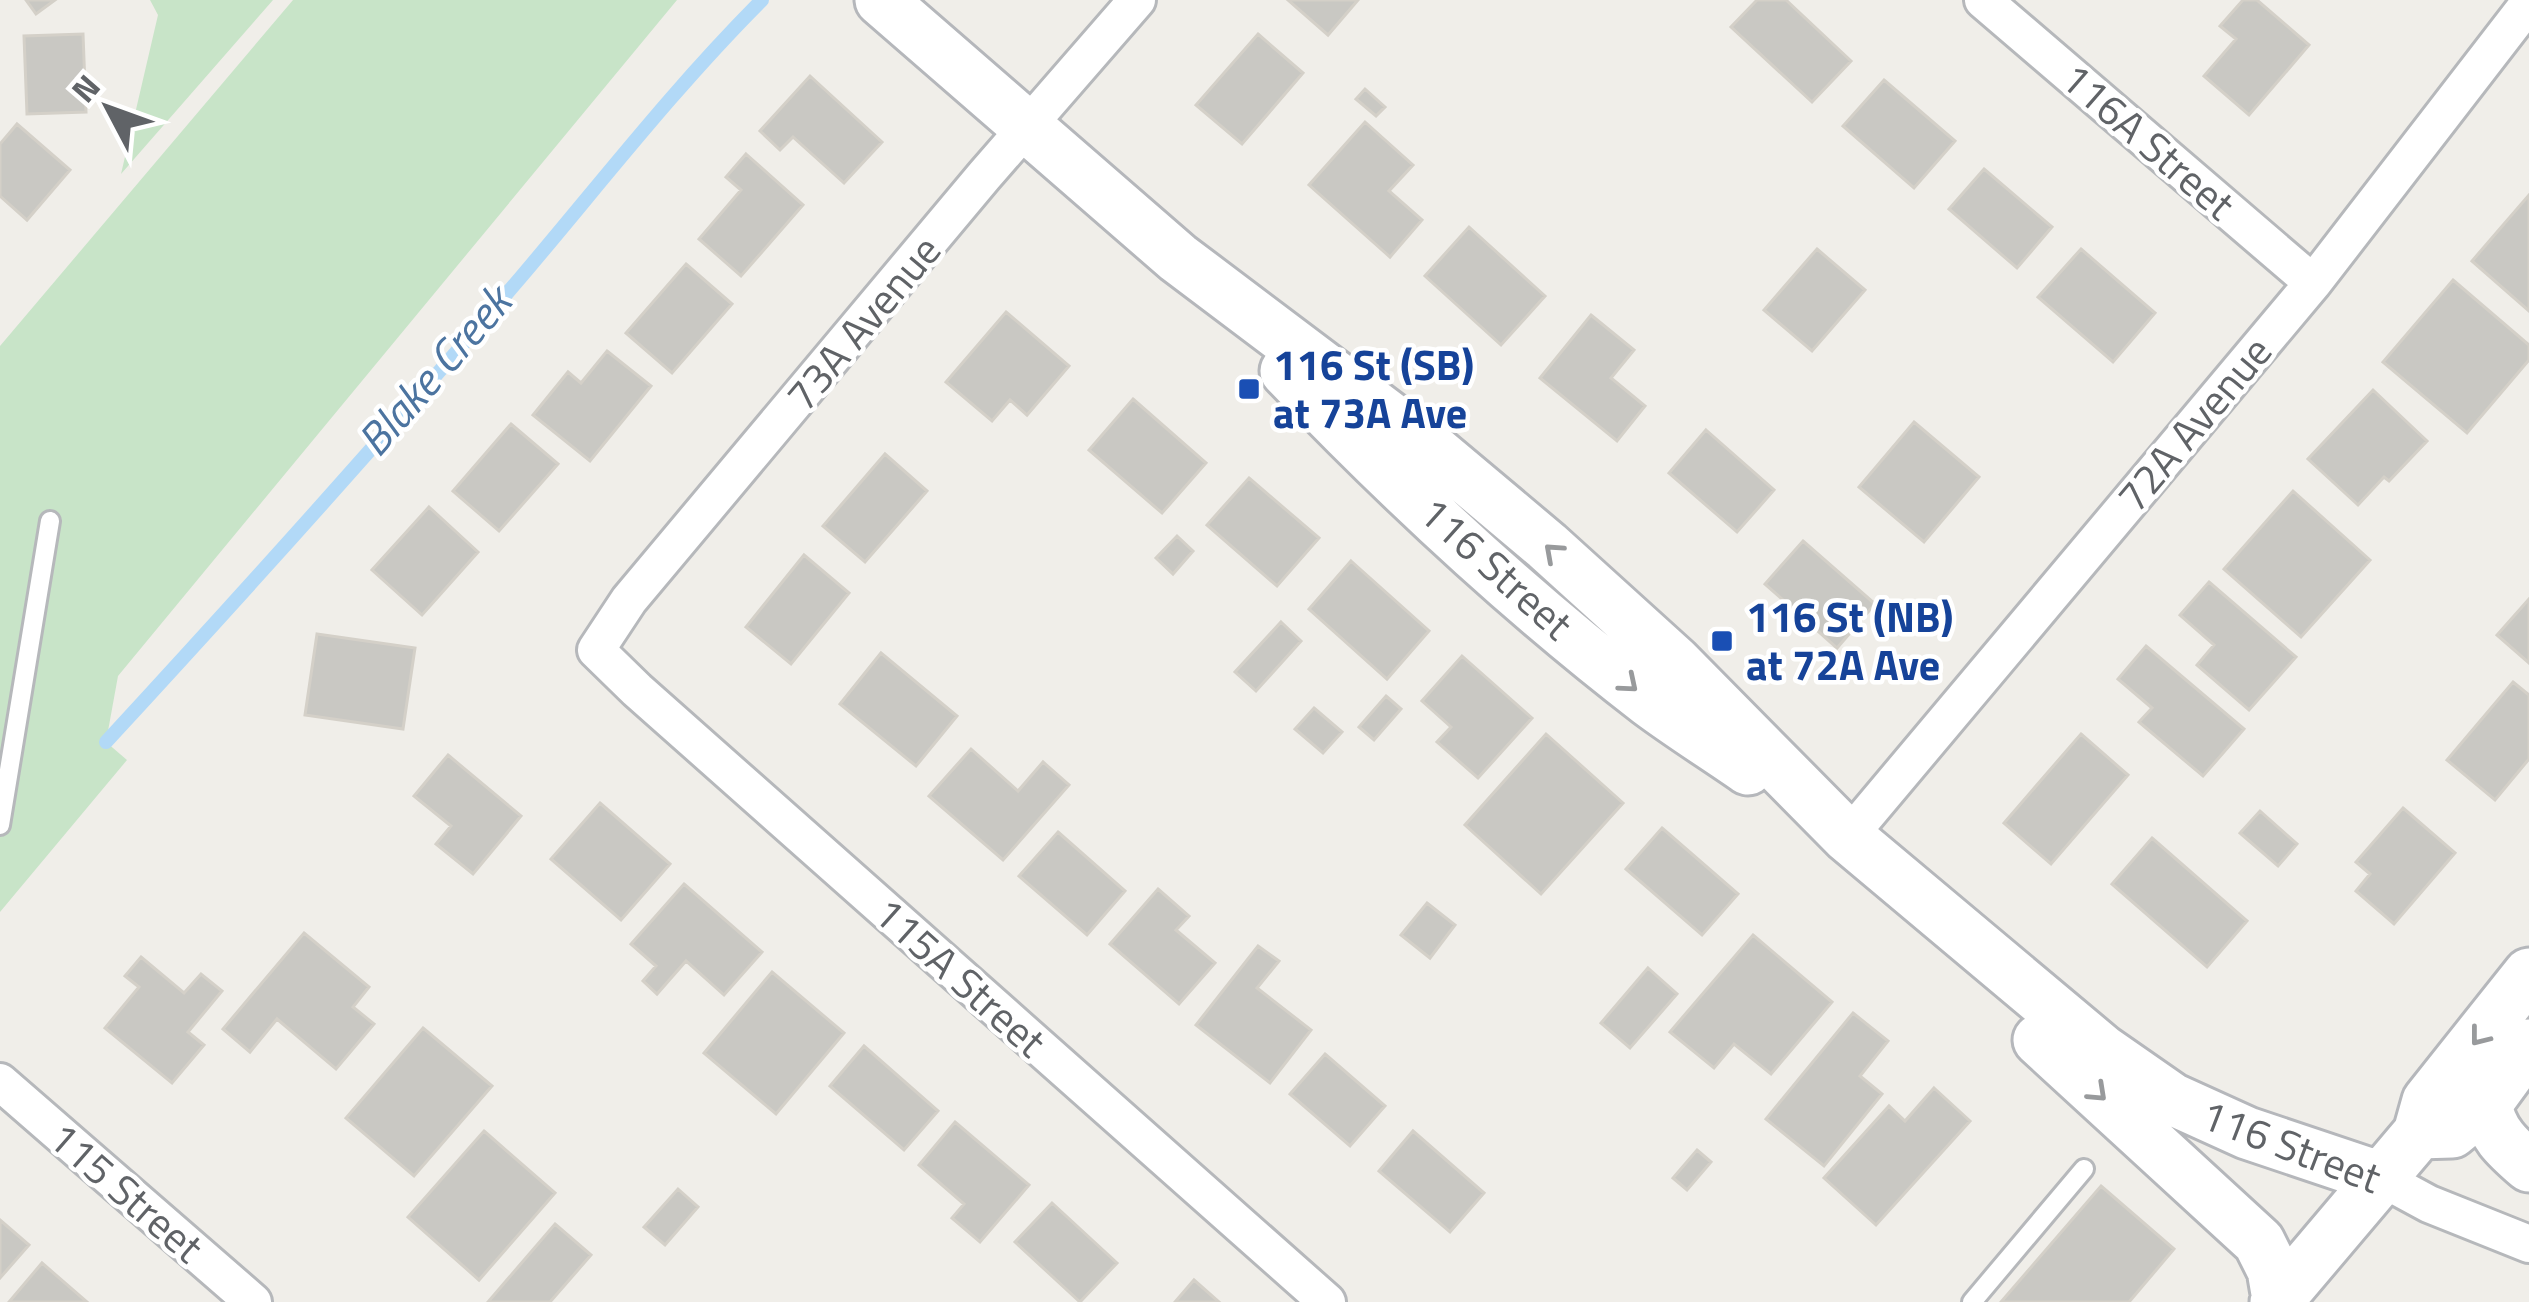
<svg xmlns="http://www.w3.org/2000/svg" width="2529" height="1302" font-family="'Titillium Web',sans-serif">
<rect width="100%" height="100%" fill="#f0eee9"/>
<path fill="#c8e4c8" d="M150 0H273L121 174 158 15Z
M293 0H677L118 676 106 742 127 760 0 912V346Z"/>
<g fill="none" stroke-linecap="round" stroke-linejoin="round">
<path stroke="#b2d9f7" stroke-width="14" d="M106 742C247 589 386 435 521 277 600 184 675 87 762 0"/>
</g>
<path fill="#c9c8c3" stroke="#d4d0c8" stroke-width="3" d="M26 0H55L36 14Z
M1288 0H1358L1328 35Z
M1757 0H1786L1851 61 1812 102 1731 27Z
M2243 0H2257L2309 45 2249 115 2204 76 2236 39 2220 26Z
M83 34 86 112 27 114 24 36Z
M1258 34 1303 73 1242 144 1196 105Z
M810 76 882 142 844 183 793 137 780 150 760 131Z
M1884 80 1955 141 1914 188 1843 126Z
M1365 89 1385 107 1376 116 1356 99Z
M1365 122 1413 165 1389 191 1422 220 1390 257 1309 185Z
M17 124 70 170 27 220 0 196V144Z
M746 154 803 205 741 276 699 239 741 190 726 177Z
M1984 169 2052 227 2017 268 1949 209Z
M2529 195V311L2472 261Z
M1469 227 1545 296 1501 345 1425 276Z
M1817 249 1865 290 1812 351 1764 310Z
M2081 249 2155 313 2113 362 2038 297Z
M686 264 732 304 672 373 626 333Z
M2453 280 2529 345V360L2467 433 2383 362Z
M1006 312 1069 366 1027 415 1010 400 992 421 946 382Z
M1591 315 1634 350 1611 378 1645 406 1617 441 1540 378Z
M607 351 651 386 590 461 533 415 568 372 581 383Z
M2373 390 2427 441 2389 481 2384 477 2358 505 2308 459Z
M1133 399 1206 463 1162 513 1089 450Z
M1914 422 1979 477 1924 542 1859 487Z
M511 424 558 464 499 531 453 491Z
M1706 430 1774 490 1737 532 1669 473Z
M885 454 927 491 865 562 823 526Z
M1249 478 1319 538 1277 586 1207 525Z
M2293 491 2370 560 2301 637 2224 569Z
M429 507 478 552 422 615 372 570Z
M1177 536 1193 551 1173 574 1156 558Z
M1803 541 1875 604 1837 648 1765 584Z
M804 555 849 593 791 664 746 627Z
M1351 561 1429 631 1387 679 1309 609Z
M2209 582 2296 657 2249 710 2197 665 2214 645 2180 615Z
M2529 599V663L2497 635Z
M1281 622 1301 641 1256 691 1235 672Z
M317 634 415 648 403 729 305 715Z
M2146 646 2244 729 2203 776 2139 722 2152 708 2118 679Z
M881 653 957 716 916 766 840 704Z
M1462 656 1532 718 1478 778 1437 742 1451 727 1422 701Z
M2513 682 2529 695V759L2495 800 2447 760Z
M1386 696 1401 709 1374 740 1359 727Z
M1314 708 1342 732 1323 753 1295 729Z
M1546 734 1623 803 1541 894 1465 825Z
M2081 734 2128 775 2051 864 2004 823Z
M971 749 1018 791 1043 762 1069 785 1003 860 929 796Z
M448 755 521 816 473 874 436 844 451 826 414 796Z
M600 803 670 864 621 920 551 859Z
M2403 808 2455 853 2394 924 2356 891 2370 874 2356 862Z
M2260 811 2297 844 2278 866 2240 833Z
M1662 828 1738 894 1702 935 1626 869Z
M1058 832 1125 891 1087 935 1019 876Z
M2152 838 2247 921 2207 967 2112 884Z
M684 884 762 952 724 995 686 961 657 994 643 981 656 966 631 944Z
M1158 889 1189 916 1176 930 1215 963 1179 1004 1110 944Z
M1427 903 1455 925 1430 958 1401 935Z
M304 933 369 987 353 1007 374 1024 336 1069 277 1019 250 1052 223 1029Z
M1753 935 1832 1002 1771 1074 1734 1044 1714 1068 1670 1032Z
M1258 946 1279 961 1257 988 1311 1030 1270 1083 1196 1025Z
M141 957 184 993 201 974 222 991 188 1032 204 1045 172 1083 105 1028 139 987 125 976Z
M1648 968 1677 994 1630 1048 1601 1023Z
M772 972 844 1033 776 1114 704 1053Z
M1853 1013 1888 1041 1860 1076 1882 1094 1824 1166 1766 1119Z
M423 1028 492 1086 414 1176 346 1118Z
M864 1046 938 1111 904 1150 830 1086Z
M1325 1054 1385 1106 1350 1146 1290 1094Z
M1934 1088 1970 1121 1876 1225 1824 1178 1889 1106 1905 1121Z
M955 1122 1029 1185 980 1242 952 1218 964 1204 919 1165Z
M484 1131 555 1193 479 1280 408 1217Z
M1413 1131 1484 1193 1450 1232 1379 1171Z
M1697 1150 1711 1162 1687 1190 1673 1178Z
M2101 1186 2174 1249 2129 1302H2001Z
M678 1189 698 1207 665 1245 644 1227Z
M1052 1203 1117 1263 1080 1302 1015 1242Z
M0 1220 29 1245 0 1278Z
M555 1224 591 1255 550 1302H488Z
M42 1263 87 1302H9Z
M1194 1280 1219 1302H1175Z"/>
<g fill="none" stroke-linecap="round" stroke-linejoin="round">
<g stroke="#b6b8bb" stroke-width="24">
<path id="lane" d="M0 825 50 521
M1972 1302 2084 1169"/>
</g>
<g stroke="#b6b8bb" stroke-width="42">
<path id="street" d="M1137 0 984 176 629 600 596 650 637 690 1327 1302
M1983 0 2313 283
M1848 837 2313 283 2529 3
M0 1082 253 1302
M2381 1178 2429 1204 2529 1244"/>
</g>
<g stroke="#b5b7bb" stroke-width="57">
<path id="secondary" d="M881 0 1178 258 1434 451 1547 546 1675 662 1848 837 2103 1051 2172 1099 2247 1133 2381 1178
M1286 371C1396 486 1523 604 1649 701 1681 725 1715 746 1748 769
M2039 1040 2259 1242 2273 1270 2278 1299
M2486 1104C2491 1133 2507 1147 2529 1166
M2419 1133 2452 1132 2486 1104 2529 1045
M2276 1302 2419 1133 2428 1101 2529 974"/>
</g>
<use href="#lane" stroke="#fff" stroke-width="18"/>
<use href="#street" stroke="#fff" stroke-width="36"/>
<use href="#secondary" stroke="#fff" stroke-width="51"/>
</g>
<defs><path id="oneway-chevron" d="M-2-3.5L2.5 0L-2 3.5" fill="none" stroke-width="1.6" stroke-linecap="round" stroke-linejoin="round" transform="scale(3)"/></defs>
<g stroke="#989a9c">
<use href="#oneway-chevron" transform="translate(1553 552) rotate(-138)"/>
<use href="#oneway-chevron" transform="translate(1629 684) rotate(40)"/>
<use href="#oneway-chevron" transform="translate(2479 1037) rotate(128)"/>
<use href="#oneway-chevron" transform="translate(2098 1093) rotate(43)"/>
</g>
<g fill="#1a4fb4" stroke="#fff" stroke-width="4.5">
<rect x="1237" y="377" width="24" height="24" rx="6"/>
<rect x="1710" y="629" width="24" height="24" rx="6"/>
</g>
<g text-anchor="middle" stroke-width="9" stroke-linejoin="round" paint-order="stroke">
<g font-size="42" fill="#606367" stroke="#fff">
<text transform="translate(2148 141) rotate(41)" y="15">116A Street</text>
<text transform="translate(863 323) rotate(-50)" y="15">73A Avenue</text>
<text transform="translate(2194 424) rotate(-50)" y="15">72A Avenue</text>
<text transform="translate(1496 568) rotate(42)" y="15">116 Street</text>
<text transform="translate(960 977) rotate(42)" y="15">115A Street</text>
<text transform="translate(2291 1146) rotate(21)" y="15">116 Street</text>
<text transform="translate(126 1192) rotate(41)" y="15">115 Street</text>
</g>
<g font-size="42" font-weight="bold" fill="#164399" stroke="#fff" text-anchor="start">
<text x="1273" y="380">116 St (SB)<tspan x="1273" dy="48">at 73A Ave</tspan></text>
<text x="1746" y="632">116 St (NB)<tspan x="1746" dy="48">at 72A Ave</tspan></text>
</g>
<g font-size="45" font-style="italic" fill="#4c74a0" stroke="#fff">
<text transform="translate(434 371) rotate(-49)" y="16">Blake Creek</text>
</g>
</g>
<g transform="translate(108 108) rotate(311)" stroke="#ffffff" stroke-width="9" paint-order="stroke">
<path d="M0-9L21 45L0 30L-21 45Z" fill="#606367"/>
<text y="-18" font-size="33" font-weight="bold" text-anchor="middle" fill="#606367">N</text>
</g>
</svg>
